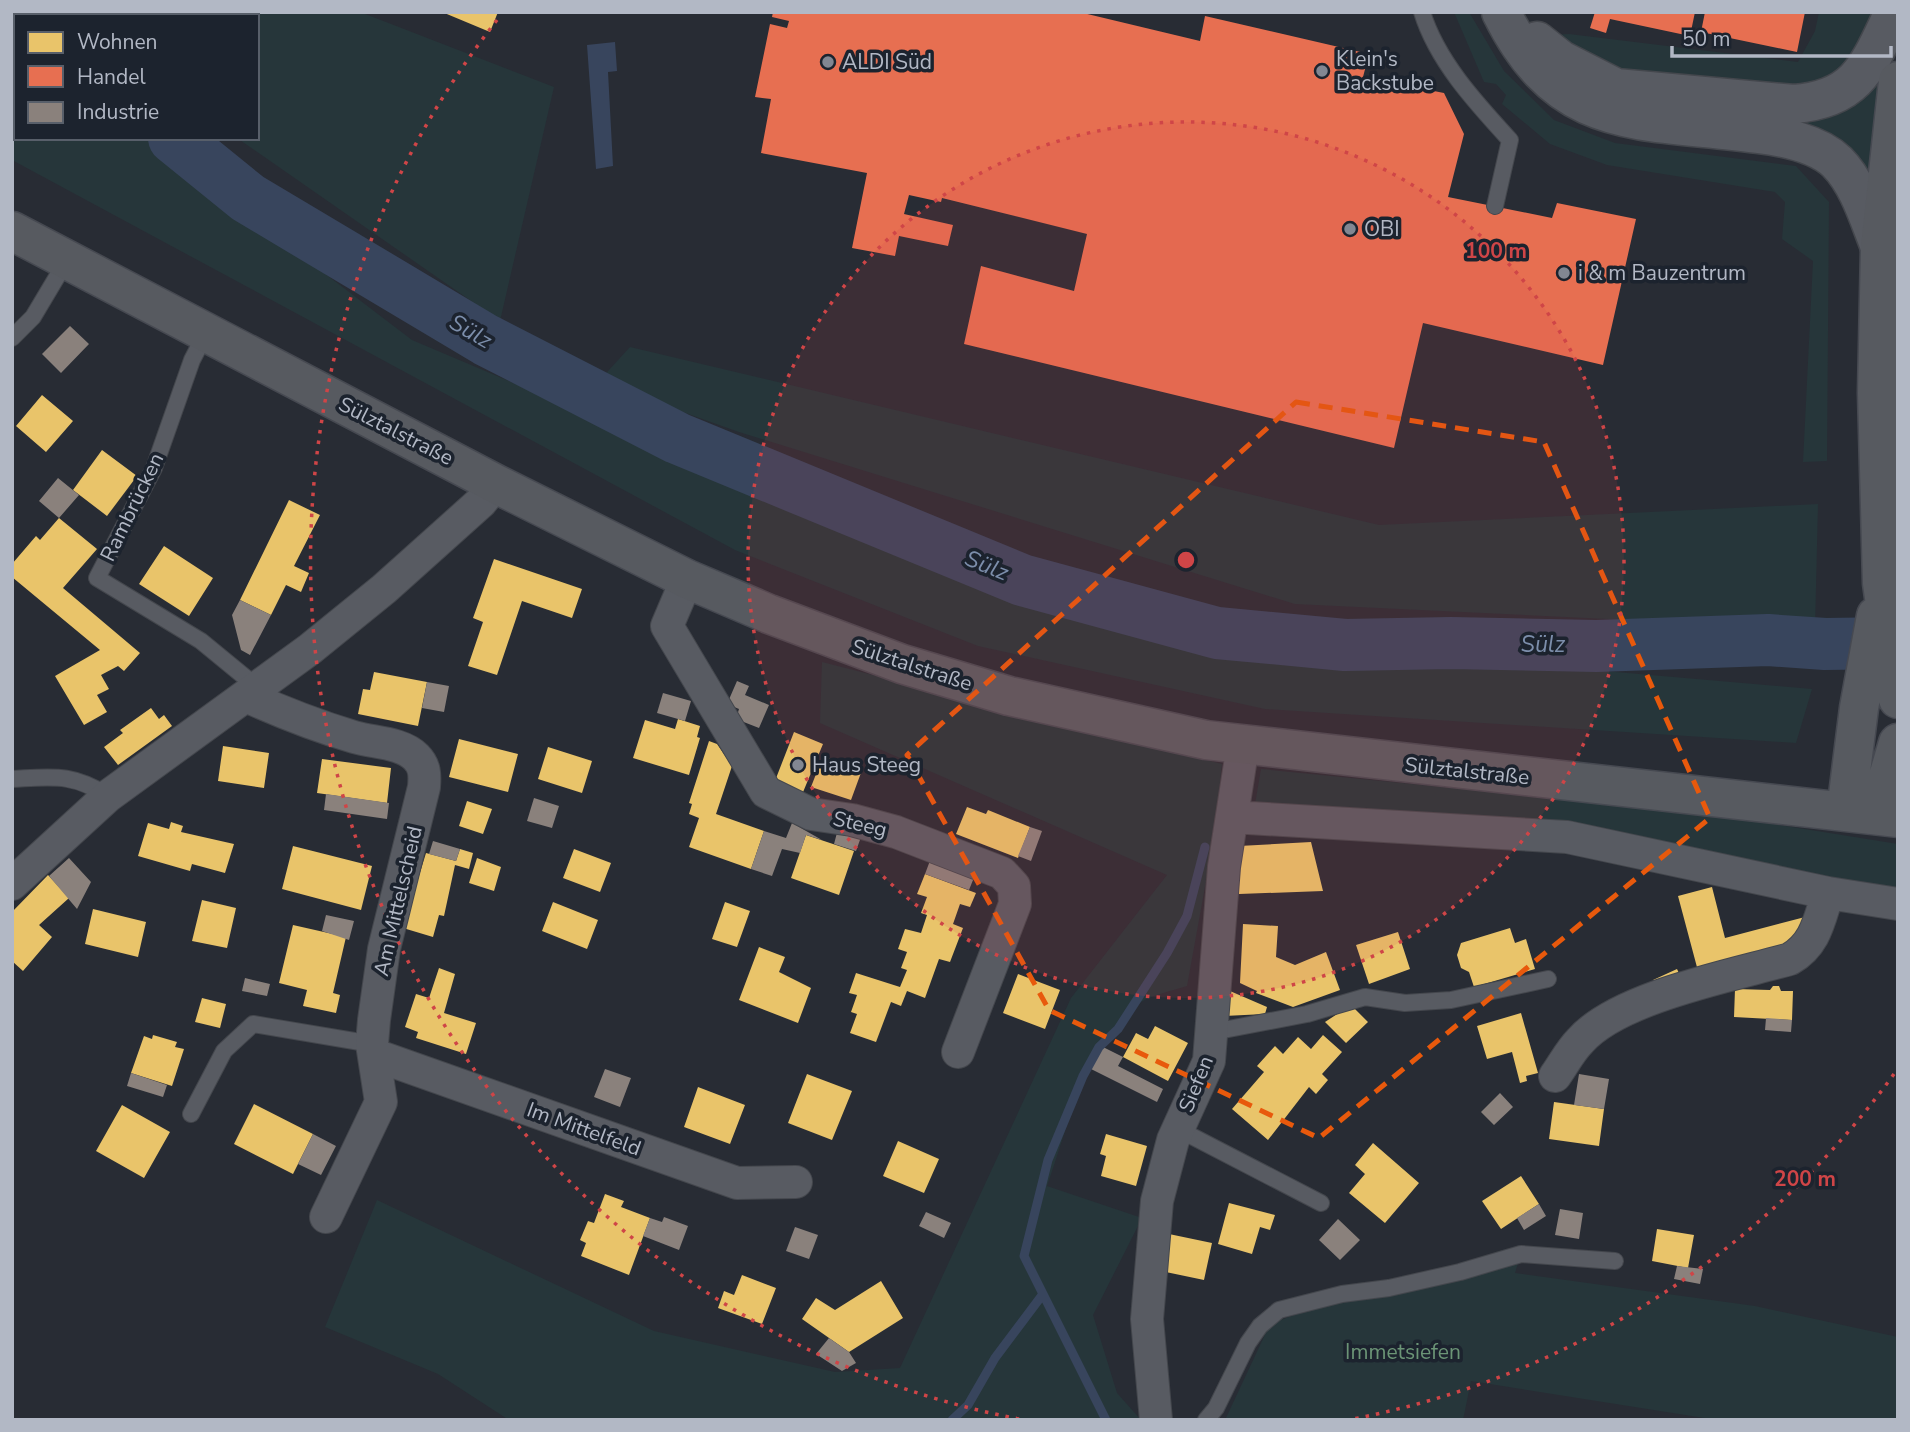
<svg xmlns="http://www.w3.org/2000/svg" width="1910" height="1432" font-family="'Nunito Sans',sans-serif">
<rect width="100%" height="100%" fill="#282c34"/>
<path fill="#26363a" d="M75 12H360L554 87 500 321 237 138H257V16H79Z
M1454 12H1469L1504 71 1554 120 1615 143 1796 166 1829 202 1827 461 1803 462 1813 261 1782 239 1785 202 1775 192 1607 165 1550 144 1502 104 1506 95 1496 84 1484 82Z
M1819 12H1877L1864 58 1816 91 1625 79 1550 35 1569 34 1798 62 1815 31Z
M12 24 16 27V138H147L412 340 707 465 1053 593 1373 651 1812 689 1796 743 1265 709 978 646 735 550 12 160Z
M1890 48 1868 183 1577 84 1792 113Z
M630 347 1379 525 1818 504 1815 629 1295 604 739 432 598 382Z
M822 662 1222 764 1214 837 1187 986C1172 991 1149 995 1137 1005 1085 1046 1068 1127 1047 1186L1142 1218 1093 1315 1117 1393 1141 1420H509L438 1374 325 1327 377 1200 654 1331 835 1372 900 1368 1071 998 1167 875 820 723Z
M1261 769 1705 813 1898 844V893L1579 829 1253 816Z
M1518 1263 1515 1273 1755 1306 1898 1337V1420H1717L1471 1381 1463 1420H1225L1270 1324 1361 1290Z"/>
<path fill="#38455d" d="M615 42 617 71 608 72 613 166 596 169 587 45Z"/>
<path fill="#e9c46a" d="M442 12H498L490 32Z
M42 395 73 421 46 452 16 426Z
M102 450 137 476 107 516 73 490Z
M289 500 320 515 294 566 309 573 301 592 286 585 271 615 240 600Z
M59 518 97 549 63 588 140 653 124 671 118 666 101 675 109 689 97 695 107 712 84 725 55 676 100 650 12 577V564L36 536 40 540Z
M164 546 213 578 189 616 139 584Z
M494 559 582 589 572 618 522 601 497 675 468 666 483 622 473 618Z
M374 672 427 682 418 726 358 714 363 689 370 690Z
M151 708 159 719 164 715 172 726 118 765 104 747 123 733 120 730Z
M678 719 700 726 697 737 700 738 689 775 633 758 645 720 675 729Z
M794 732 823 744 801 797 773 786Z
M459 739 518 754 508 792 449 777Z
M709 741 717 744 732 766 716 814 764 831 751 869 689 847 699 818 689 814 692 804 689 803Z
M223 746 269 753 264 788 218 781Z
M548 747 592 761 582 793 538 779Z
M823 756 862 770 851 800 811 787Z
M322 759 391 768 387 803 317 793Z
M467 801 492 809 483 834 459 826Z
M967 807 986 814 988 810 1030 827 1018 858 956 834Z
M171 822 183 826 181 832 234 844 225 873 192 864 190 871 138 856 148 823 169 829Z
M806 835 854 851 839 895 791 878Z
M1311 842 1323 891 1239 894V846Z
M293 846 372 866 361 910 282 889Z
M460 849 473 853 469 869 455 865 444 916 439 915 433 937 403 928 426 853 456 861Z
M574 849 611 863 600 892 563 878Z
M477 858 501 867 494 891 469 883Z
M925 874 976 893 970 907 960 904 953 924 963 928 950 962 939 959 925 998 907 991 901 1006 891 1002 876 1042 850 1033 857 1014 851 1012 857 995 849 993 856 973 900 987 907 970 901 968 907 952 898 949 905 929 921 933 927 915 921 913 927 897 917 894Z
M48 875 69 898 39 925 52 937 23 971 12 961V912Z
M1712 887 1725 938 1805 917 1803 931 1781 949 1698 971 1678 896Z
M202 900 236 908 227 948 192 941Z
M553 902 598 920 587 949 542 931Z
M725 902 750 911 737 947 712 939Z
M93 909 146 922 138 957 85 944Z
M1243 924 1278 926 1276 957 1295 965 1326 952 1340 990 1293 1007 1256 993 1257 991 1240 983Z
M293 925 346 937 333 993 340 995 336 1013 303 1006 307 990 279 983Z
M1510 928 1515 943 1526 939 1535 969 1474 987 1469 972 1461 968 1457 955 1461 943Z
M1398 932 1410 969 1369 984 1356 945Z
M759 947 785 957 779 972 811 988 798 1023 739 1000Z
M439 968 455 974 444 1013 476 1023 466 1054 416 1038 418 1032 405 1027 416 994 429 998Z
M1677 969 1684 984 1657 992 1653 980Z
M1018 974 1060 990 1045 1029 1003 1013Z
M1773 986H1779L1781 991H1793L1792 1020 1734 1017 1735 989 1770 990Z
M1230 991 1267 1007 1265 1014 1224 1016Z
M202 998 226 1004 220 1028 195 1022Z
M1351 1005 1368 1022 1346 1043 1325 1022Z
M1521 1013 1538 1073 1526 1076 1527 1081 1520 1083 1512 1052 1487 1059 1477 1026Z
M1155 1026 1188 1043 1168 1081 1123 1057 1136 1033 1148 1039Z
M153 1035 177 1042 175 1047 184 1049 172 1086 131 1073 144 1036 152 1039Z
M1323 1035 1342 1052 1322 1074 1328 1080 1316 1094 1309 1087 1268 1140 1232 1109 1264 1072 1257 1066 1275 1046 1283 1054 1298 1037 1311 1049Z
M807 1074 852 1091 832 1140 788 1123Z
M698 1087 745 1105 730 1144 684 1127Z
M1554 1102 1604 1109 1599 1146 1549 1139Z
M254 1104 313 1134 293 1174 234 1144Z
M122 1105 170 1132 144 1178 96 1151Z
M1106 1134 1147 1146 1136 1186 1101 1176 1106 1156 1100 1154Z
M898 1141 939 1159 924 1193 883 1176Z
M1373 1143 1419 1183 1385 1223 1349 1193 1365 1174 1355 1165Z
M1521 1176 1539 1204 1501 1229 1482 1201Z
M605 1194 624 1201 621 1207 650 1218 629 1275 581 1256 586 1243 580 1240 588 1221 594 1223Z
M1229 1203 1275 1215 1270 1230 1260 1227 1252 1254 1218 1244Z
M1657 1229 1694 1235 1688 1268 1652 1261Z
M1169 1234 1212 1243 1204 1280 1161 1271Z
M742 1275 776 1288 762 1324 718 1308 724 1291 734 1295Z
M881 1281 903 1318 849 1352 802 1319 816 1298 835 1310Z"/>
<path fill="#e76f51" d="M773 12H1079L1200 41 1205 16 1369 54 1363 77 1444 93 1464 134 1448 197 1552 218 1557 203 1636 219 1603 365 1423 323 1394 448 964 344 981 266 1074 291 1087 234 942 198 941 202 909 195 904 214 953 225 948 246 899 236 895 256 852 248 867 173 761 153 771 99 755 97 770 24 787 28 789 21 772 17Z
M1595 12H1695L1690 36 1610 19 1606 33 1590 28Z
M1705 12H1805L1797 52 1701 32Z"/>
<path fill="#8a817c" d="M70 326 89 344 61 373 42 354Z
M58 478 79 495 59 518 39 501Z
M240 600 271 615 250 655 241 650 232 615Z
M737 681 749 686 745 695 769 705 759 728 736 719 739 709 727 704Z
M427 682 449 686 444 712 422 708Z
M663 693 691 701 685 721 657 713Z
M326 794 389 803 387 819 324 810Z
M534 798 559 806 552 828 527 821Z
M792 823 822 840 806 835 800 853 782 849 772 876 751 869 764 831 786 838Z
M1030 827 1042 831 1031 861 1018 856Z
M838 829 861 837 856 851 834 844Z
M433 841 460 849 456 861 429 854Z
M69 858 91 882 77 909 49 876Z
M931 858 975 875 969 890 925 874Z
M326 915 354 921 349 940 322 931Z
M245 978 270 984 267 996 242 991Z
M1766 1018 1792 1020 1791 1032 1765 1030Z
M1103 1047 1123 1057 1118 1066 1163 1089 1157 1102 1091 1069Z
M605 1069 631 1078 620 1107 594 1097Z
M131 1073 167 1085 163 1097 127 1086Z
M1579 1074 1609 1079 1604 1109 1574 1105Z
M1500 1093 1513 1107 1494 1125 1481 1112Z
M313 1134 336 1146 321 1175 298 1164Z
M1539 1204 1546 1216 1524 1230 1517 1218Z
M1560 1209 1583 1213 1579 1239 1555 1235Z
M926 1212 951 1223 944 1238 919 1226Z
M664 1217 688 1226 679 1250 643 1236 650 1218 662 1222Z
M1338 1219 1360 1240 1340 1260 1319 1240Z
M795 1227 818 1235 809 1259 786 1251Z
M1677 1266 1703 1269 1700 1284 1674 1279Z
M829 1338 849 1352 856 1363 842 1371 816 1354Z"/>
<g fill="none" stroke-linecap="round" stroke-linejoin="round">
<path stroke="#38455d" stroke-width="9" d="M952 1420 968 1405 995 1358 1043 1294
M1106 1420 1024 1256 1048 1160 1083 1076 1099 1047 1118 1029 1167 953 1187 916 1205 847"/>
<path stroke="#38455d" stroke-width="52" d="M19 12 23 16
M174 138 248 198 486 340 677 438 1022 580 1217 633 1345 645 1451 643 1596 646 1768 640 1825 644 1898 643"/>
<g stroke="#44474d" stroke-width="18">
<path id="service" d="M1422 12C1437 61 1476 103 1510 140L1495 206
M206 333 192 360 154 468 97 578 201 641 257 687
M12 338 33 317 67 260
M12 779C53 777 72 773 108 796
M1213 1032 1307 1014 1365 997 1405 1003 1451 1000 1548 979
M191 1114 224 1051 253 1024 372 1044
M1178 1129 1321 1203
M1206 1420 1216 1408 1248 1343 1260 1326 1279 1310 1342 1294 1389 1288 1460 1272 1521 1254 1615 1261"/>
</g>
<g stroke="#44474d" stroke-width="34">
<path id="minor" d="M687 579 667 626 766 792 811 814 852 820 896 832 1002 873 1014 886 1015 904 958 1052
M246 696C281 712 317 726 354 737 373 743 401 742 416 757 425 766 425 775 424 787L384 949 374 1020 372 1044 381 1102 326 1217
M1232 817 1567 837 1828 893 1898 904
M12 884 108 796 310 649 384 589 481 502 496 484
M375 1055 737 1183 796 1182
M1555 1076C1563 1065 1570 1051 1580 1041 1618 997 1734 975 1790 959 1816 944 1819 920 1828 893
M1156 1420 1147 1319 1157 1201 1173 1140 1209 1061 1224 867 1243 745"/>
</g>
<g stroke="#44474d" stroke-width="41">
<path id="tertiary" d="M1501 12C1561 134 1640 118 1758 134 1784 137 1817 143 1837 162 1859 184 1869 220 1880 247
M1537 41 1561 60 1616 88 1794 104C1859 99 1869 64 1894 12"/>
</g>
<g stroke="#464951" stroke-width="41">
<path id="secondary" d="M1898 81 1880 247 1877 393 1882 583 1898 699
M12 231 496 484 687 579 769 614 902 664 1009 696 1206 740 1898 818
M1846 811 1859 708 1876 616
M1860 813 1886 784 1898 743"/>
</g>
<use href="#service" stroke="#585b62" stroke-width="16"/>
<use href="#minor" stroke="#585b62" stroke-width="32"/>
<use href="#tertiary" stroke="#585b62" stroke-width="38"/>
<use href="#secondary" stroke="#575a60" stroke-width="38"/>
</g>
<path fill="none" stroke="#e8590c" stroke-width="5" stroke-dasharray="14 9" stroke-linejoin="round" d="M1296 402 1544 442 1710 818 1319 1138 1049 1010 907 755Z"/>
<circle cx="1186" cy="560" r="438" fill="#cf4547" fill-opacity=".12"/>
<g fill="none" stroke="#cf4547" stroke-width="3.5" stroke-dasharray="3.5 7">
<circle cx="1186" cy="560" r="438"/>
<path d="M1894 1074A875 875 0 0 1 1353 1419M1019 1419A875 875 0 0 1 501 15"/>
</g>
<g fill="#828792" stroke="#1c232e" stroke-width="2.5">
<circle cx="828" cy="62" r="7"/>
<circle cx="1322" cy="71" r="7"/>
<circle cx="1350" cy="229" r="7"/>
<circle cx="1564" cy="273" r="7"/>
<circle cx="798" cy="765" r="7"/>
</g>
<g text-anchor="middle" stroke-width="7" stroke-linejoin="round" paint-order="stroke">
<g font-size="21" fill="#b2b8c5" stroke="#1c232e" text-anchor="start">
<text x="1336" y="66">Klein's<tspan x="1336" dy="24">Backstube</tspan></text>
<text x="842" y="69">ALDI Süd</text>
<text x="1364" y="236">OBI</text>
<text x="1578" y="280">i &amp; m Bauzentrum</text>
<text x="812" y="772">Haus Steeg</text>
</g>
<g font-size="21" fill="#b2b8c5" stroke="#1c232e">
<text transform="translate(396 431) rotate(27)" y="7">Sülztalstraße</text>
<text transform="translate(132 507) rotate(-64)" y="7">Rambrücken</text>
<text transform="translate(912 665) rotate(18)" y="7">Sülztalstraße</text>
<text transform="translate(1467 771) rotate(6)" y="7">Sülztalstraße</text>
<text transform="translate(860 824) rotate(13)" y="7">Steeg</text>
<text transform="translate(398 901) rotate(-77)" y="7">Am Mittelscheid</text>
<text transform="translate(1196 1084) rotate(-68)" y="7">Siefen</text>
<text transform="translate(584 1129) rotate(20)" y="7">Im Mittelfeld</text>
</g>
<g font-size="21" fill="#6b9476" stroke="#1c232e">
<text x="1403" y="1359">Immetsiefen</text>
</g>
<g font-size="23" font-style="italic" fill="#7c8eab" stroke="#1c232e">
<text transform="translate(471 331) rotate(30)" y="8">Sülz</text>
<text transform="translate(987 565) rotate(22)" y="8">Sülz</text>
<text x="1543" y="652">Sülz</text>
</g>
</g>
<circle cx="1186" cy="560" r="10" fill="#cf4547" stroke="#1c232e" stroke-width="3.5"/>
<g font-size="21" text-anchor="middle" font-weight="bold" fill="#cf4547" stroke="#1c232e" stroke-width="7" stroke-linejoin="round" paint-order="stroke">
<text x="1496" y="258">100 m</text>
<text x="1805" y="1186">200 m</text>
</g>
<rect width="1910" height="1432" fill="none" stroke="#b2b8c5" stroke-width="28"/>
<rect x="14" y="14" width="245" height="126" fill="#1c232e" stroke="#585f6a" stroke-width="2"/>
<rect x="28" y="32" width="35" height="21" fill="#e9c46a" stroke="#585f6a" stroke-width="2"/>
<text x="77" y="49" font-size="21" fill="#b2b8c5">Wohnen</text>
<rect x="28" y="66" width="35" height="21" fill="#e76f51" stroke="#585f6a" stroke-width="2"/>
<text x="77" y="84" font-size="21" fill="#b2b8c5">Handel</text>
<rect x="28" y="102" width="35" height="21" fill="#8a817c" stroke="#585f6a" stroke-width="2"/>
<text x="77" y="119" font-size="21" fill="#b2b8c5">Industrie</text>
<path d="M1672 46v10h219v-10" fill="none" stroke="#b2b8c5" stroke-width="3.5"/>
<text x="1682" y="46" font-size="21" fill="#b2b8c5" stroke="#1c232e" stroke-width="5" paint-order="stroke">50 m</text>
</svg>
